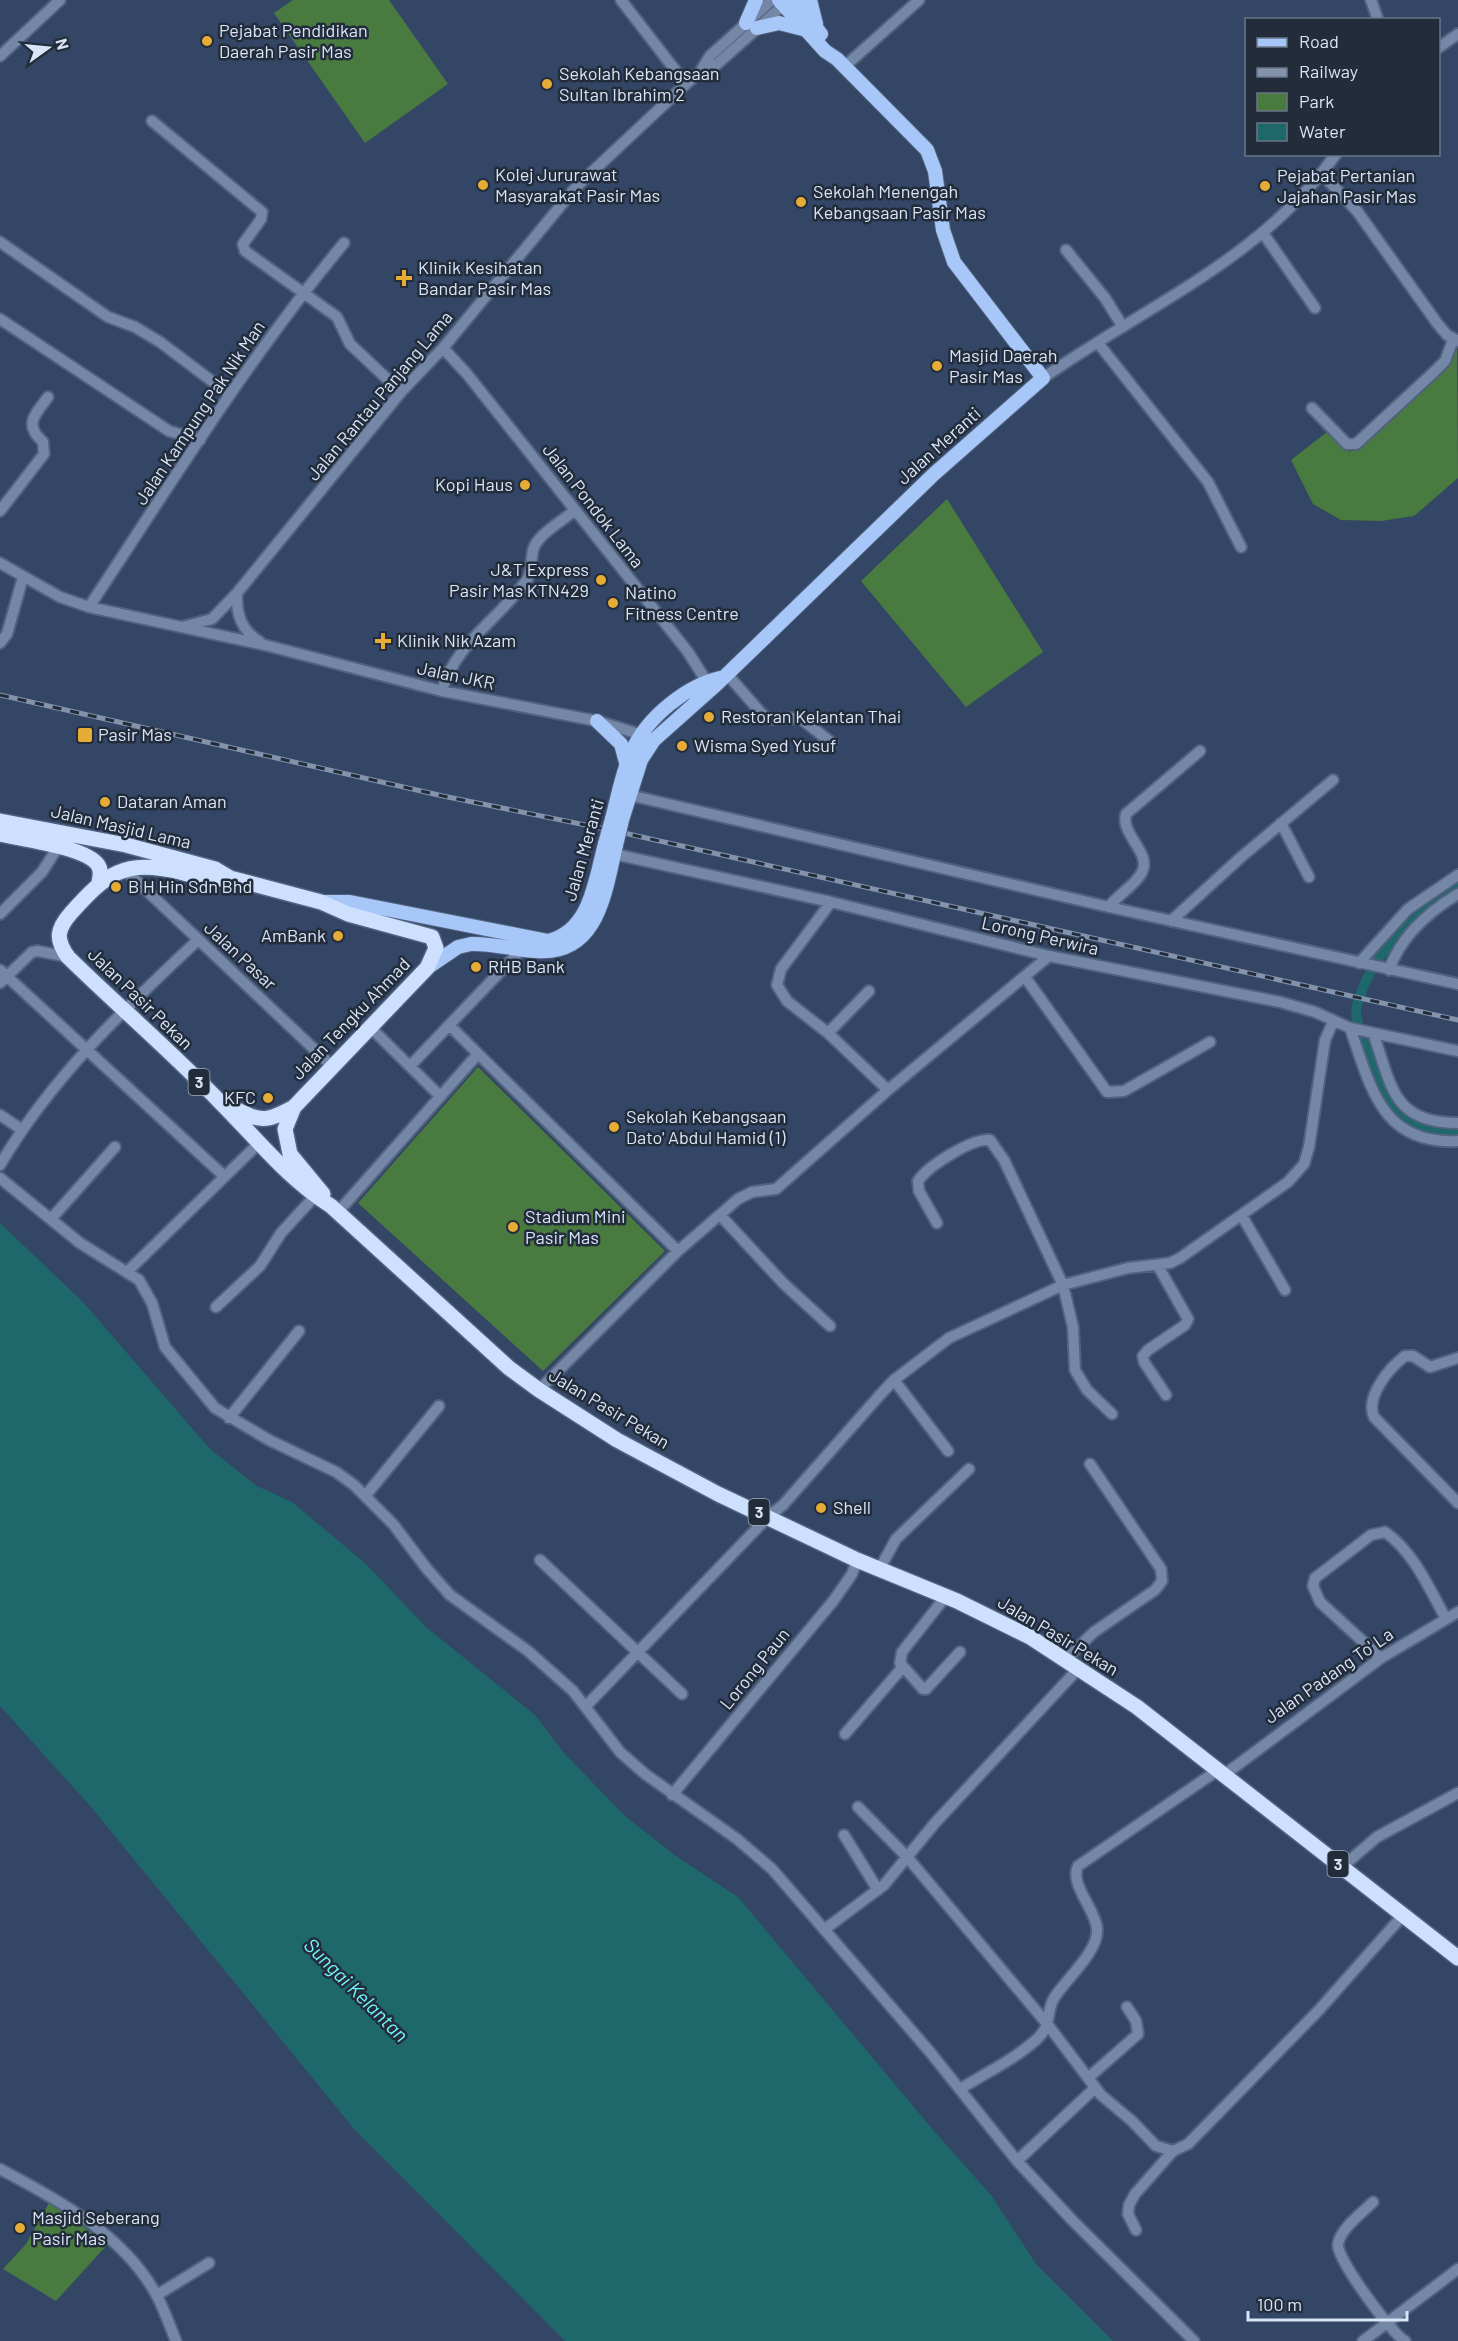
<svg xmlns="http://www.w3.org/2000/svg" width="1458" height="2341" font-family="Barlow,sans-serif">
<rect width="100%" height="100%" fill="#334665"/>
<path fill="#497a3f" d="M293 0H389L448 84 365 143 274 13Z
M1457 345 1458 478 1414 516 1381 521 1341 520 1313 504 1291 460 1327 432 1350 452 1445 370Z
M947 499 1043 652 966 707 861 581Z
M478 1067 665 1251 543 1371 358 1203Z
M50 2201 107 2245 56 2301 3 2269 26 2244Z"/>
<path fill="#1e676b" d="M0 1223 83 1302 210 1449 257 1486 292 1502 366 1564 426 1627 535 1715 564 1753 625 1816 676 1856 738 1897 934 2131 991 2195 1036 2264 1113 2341H565L355 2130 91 1807 0 1706Z"/>
<g fill="none" stroke-linecap="round" stroke-linejoin="round">
<path stroke="#1e676b" stroke-width="10" d="M1458 885C1414 913 1372 952 1357 1005 1353 1020 1363 1034 1368 1048 1385 1097 1397 1136 1458 1132"/>
<g stroke="#51627f" stroke-width="14">
<path id="minor" d="M621 0 686 84
M1371 0 1378 20
M1438 48 1458 34
M0 56 60 0
M844 67 919 0
M700 72 710 56 772 0
M152 121 262 212 261 219 243 244 245 251 337 317 350 344 401 392
M1322 174 1357 211 1437 323 1447 335 1458 341
M1263 233 1315 308
M0 242 108 317 135 327 160 342 229 394
M1066 250 1105 298 1123 327
M0 319 169 431 200 440
M1098 343 1208 482 1241 547
M443 348 467 374 688 652 710 687
M1043 378C1145 306 1262 259 1336 154
M1312 408 1347 444H1356L1434 372 1445 361 1453 340
M0 511 44 454 43 442C23 424 35 415 48 397
M0 563 60 597 89 607 265 645 442 691 597 721 649 737
M237 593C236 614 241 630 260 642
M89 607C171 483 249 357 344 243
M182 627 212 619 237 593 401 392 443 348 577 186 686 84 700 72 716 65 789 0
M0 643 7 634 23 577
M727 674 762 714 770 719 800 718 832 743
M442 691C454 644 502 617 528 578 532 569 531 561 533 550 537 535 562 521 574 511
M629 795 1109 907 1458 984
M1281 823 1309 877
M614 854 831 902 1049 956 1280 1002 1315 1012 1350 1028 1458 1051
M126 871 332 1066
M831 902 781 969 777 985 787 1001 828 1033 888 1090
M1109 907C1118 894 1136 885 1142 872 1152 853 1120 834 1126 814L1200 751
M0 914 42 872 58 847
M1171 921 1240 858 1333 780
M1359 963 1408 909 1458 875
M0 970 224 1176
M1389 970C1401 936 1428 912 1458 894
M1025 977 1107 1092 1124 1091 1210 1042
M0 983 32 952 38 951 68 957
M450 1026 678 1251
M371 1028 440 1096
M1350 1028C1371 1087 1381 1145 1458 1141
M828 1033 869 991
M1373 1033C1392 1086 1392 1123 1458 1123
M411 1065 521 950
M0 1115 21 1129
M0 1165C52 1077 124 1009 198 940
M0 1178 80 1243 139 1280 152 1303 165 1347 215 1408 269 1440 336 1472 354 1485 393 1524 427 1569 450 1595 528 1651 573 1691 620 1752 645 1774 737 1839 772 1869 930 2052 1017 2161 1073 2221 1194 2341
M338 1212 477 1055
M720 1215 784 1284 830 1326
M1242 1216 1285 1290
M51 1219 115 1147
M937 1223 919 1191 918 1181C928 1166 972 1138 990 1140L1004 1160 1063 1285 1073 1327 1075 1370 1087 1390 1112 1414
M1158 1266 1188 1319 1185 1325 1148 1350 1143 1356 1144 1362 1166 1395
M128 1271 258 1144
M216 1307 260 1266 281 1233 315 1196
M1458 1358 1430 1367 1413 1356H1405C1389 1368 1365 1397 1374 1417L1458 1503
M894 1380 948 1451
M539 1390 678 1251 738 1199 752 1192 776 1189 888 1090 1049 956
M229 1418 299 1331
M366 1495 439 1406
M540 1560 682 1694
M879 1570 896 1539 969 1469
M946 1596 902 1652 900 1663 923 1689H926L960 1652
M1381 1658 1320 1602 1313 1586 1315 1578 1371 1535 1385 1532C1414 1552 1430 1590 1446 1619
M1065 1660 1094 1632 1155 1590 1162 1581 1161 1569 1090 1464
M587 1705 768 1517 783 1505 879 1396 894 1380 949 1338 1063 1285 1128 1268 1170 1263 1180 1258 1288 1182 1304 1164 1309 1147 1325 1040 1333 1022
M845 1734 902 1668
M1224 1775 1381 1658 1458 1612
M672 1795 834 1600 852 1574 857 1560
M858 1807 908 1858 1048 2025 1101 2095 1132 2121 1156 2146 1173 2151
M844 1835 878 1890
M1342 1867 1377 1837 1458 1793
M825 1929 884 1885 935 1823 1078 1669
M1088 2078 1138 2034 1136 2021 1127 2007
M960 2089C986 2073 1015 2059 1037 2039 1053 2024 1045 2014 1054 1998 1066 1979 1099 1951 1097 1929 1096 1910 1069 1884 1078 1866L1218 1770
M1017 2161 1095 2088
M0 2169C59 2201 122 2233 156 2294 164 2309 170 2326 176 2341
M1373 2202C1362 2213 1341 2228 1338 2244 1335 2257 1392 2334 1405 2341
M1136 2230 1128 2214 1129 2205 1135 2194 1173 2151 1188 2144 1319 2010 1404 1914
M157 2295 209 2263
M1363 2341 1458 2269"/>
</g>
<g stroke="#51627f" stroke-width="16">
<path id="major" d="M794 0 821 34
M810 0 816 24
M746 23 756 0
M757 28 779 23 803 29
M597 721 621 744 627 766
M612 819C618 797 622 772 632 751 647 717 688 684 724 677
M622 820 641 760 654 740 718 683 934 474 1043 378 954 262 943 230 935 171 927 150 837 59 825 51 779 0
M321 902H350L548 941C591 931 595 880 605 844
M427 968 458 947 471 944C492 943 514 950 536 951 598 956 605 893 616 845"/>
</g>
<g stroke="#51627f" stroke-width="18">
<path id="highway" d="M0 821 126 845 215 869 230 878 321 902 348 914 432 937 436 948 427 968 294 1107C263 1124 260 1121 229 1106
M0 834C21 839 86 847 98 865 102 871 100 876 99 883
M230 878C212 881 198 877 180 872 124 859 107 873 71 913 57 929 55 939 68 957 118 1006 172 1052 221 1103 257 1139 288 1179 331 1206L509 1368 539 1390 617 1440 718 1494 857 1560 957 1601 1030 1637 1137 1707 1458 1958
M294 1107 285 1129 290 1154 323 1194"/>
</g>
<use href="#minor" stroke="#7587a6" stroke-width="10"/>
<use href="#major" stroke="#a8c7f9" stroke-width="14"/>
<use href="#highway" stroke="#cde0fe" stroke-width="15"/>
<g stroke="#8393ac" stroke-width="5">
<path id="rail" d="M0 695 443 796 615 831 1458 1020"/>
</g>
<use href="#rail" stroke="#232c3b" stroke-width="3" stroke-dasharray="9" stroke-linecap="butt"/>
<g stroke="#51627f" stroke-width="16" stroke-linecap="butt">
<path id="major-bridge" d="M605 844 612 819
M616 845 622 820"/>
</g>
<use href="#major-bridge" stroke="#a8c7f9" stroke-width="14"/>
</g>
<g fill="#e7ac36" stroke="#232c3b" stroke-width="2">
<circle cx="207" cy="41" r="6"/>
<circle cx="547" cy="84" r="6"/>
<circle cx="483" cy="185" r="6"/>
<circle cx="1265" cy="186" r="6"/>
<circle cx="801" cy="202" r="6"/>
<path d="M401 269h6v6h6v6h-6v6h-6v-6h-6v-6h6z"/>
<circle cx="937" cy="366" r="6"/>
<circle cx="525" cy="485" r="6"/>
<circle cx="601" cy="580" r="6"/>
<circle cx="613" cy="603" r="6"/>
<path d="M380 632h6v6h6v6h-6v6h-6v-6h-6v-6h6z"/>
<circle cx="709" cy="717" r="6"/>
<rect x="77" y="727" width="16" height="16" rx="3"/>
<circle cx="682" cy="746" r="6"/>
<circle cx="105" cy="802" r="6"/>
<circle cx="116" cy="887" r="6"/>
<circle cx="338" cy="936" r="6"/>
<circle cx="476" cy="967" r="6"/>
<circle cx="268" cy="1098" r="6"/>
<circle cx="614" cy="1127" r="6"/>
<circle cx="513" cy="1227" r="6"/>
<circle cx="821" cy="1508" r="6"/>
<circle cx="20" cy="2228" r="6"/>
</g>
<g text-anchor="middle" stroke-width="5" stroke-linejoin="round" paint-order="stroke">
<g fill="#232c3b" stroke="#a2adbf" stroke-width="1.5">
<rect x="188.5" y="1069" width="21" height="26" rx="4.5"/>
<rect x="748.5" y="1499" width="21" height="26" rx="4.5"/>
<rect x="1327.5" y="1851" width="21" height="26" rx="4.5"/>
</g>
<g font-size="16" font-weight="bold" fill="#d8e4f7">
<text x="199" y="1088">3</text>
<text x="759" y="1518">3</text>
<text x="1338" y="1870">3</text>
</g>
<g font-size="18" fill="#d8e4f7" stroke="#232c3b" text-anchor="start">
<text x="219" y="37">Pejabat Pendidikan<tspan x="219" dy="21">Daerah Pasir Mas</tspan></text>
<text x="559" y="80">Sekolah Kebangsaan<tspan x="559" dy="21">Sultan Ibrahim 2</tspan></text>
<text x="495" y="181">Kolej Jururawat<tspan x="495" dy="21">Masyarakat Pasir Mas</tspan></text>
<text x="1277" y="182">Pejabat Pertanian<tspan x="1277" dy="21">Jajahan Pasir Mas</tspan></text>
<text x="813" y="198">Sekolah Menengah<tspan x="813" dy="21">Kebangsaan Pasir Mas</tspan></text>
<text x="418" y="274">Klinik Kesihatan<tspan x="418" dy="21">Bandar Pasir Mas</tspan></text>
<text x="949" y="362">Masjid Daerah<tspan x="949" dy="21">Pasir Mas</tspan></text>
<text x="513" y="491" text-anchor="end">Kopi Haus</text>
<text x="589" y="576" text-anchor="end">J&amp;T Express<tspan x="589" dy="21">Pasir Mas KTN429</tspan></text>
<text x="625" y="599">Natino<tspan x="625" dy="21">Fitness Centre</tspan></text>
<text x="397" y="647">Klinik Nik Azam</text>
<text x="721" y="723">Restoran Kelantan Thai</text>
<text x="98" y="741">Pasir Mas</text>
<text x="694" y="752">Wisma Syed Yusuf</text>
<text x="117" y="808">Dataran Aman</text>
<text x="128" y="893">B H Hin Sdn Bhd</text>
<text x="326" y="942" text-anchor="end">AmBank</text>
<text x="488" y="973">RHB Bank</text>
<text x="256" y="1104" text-anchor="end">KFC</text>
<text x="626" y="1123">Sekolah Kebangsaan<tspan x="626" dy="21">Dato' Abdul Hamid (1)</tspan></text>
<text x="525" y="1223">Stadium Mini<tspan x="525" dy="21">Pasir Mas</tspan></text>
<text x="833" y="1514">Shell</text>
<text x="32" y="2224">Masjid Seberang<tspan x="32" dy="21">Pasir Mas</tspan></text>
</g>
<g font-size="18" fill="#d8e4f7" stroke="#232c3b">
<text transform="translate(380 396) rotate(-50)" y="6">Jalan Rantau Panjang Lama</text>
<text transform="translate(200 413) rotate(-56)" y="6">Jalan Kampung Pak Nik Man</text>
<text transform="translate(939 446) rotate(-42)" y="6">Jalan Meranti</text>
<text transform="translate(593 506) rotate(52)" y="6">Jalan Pondok Lama</text>
<text transform="translate(456 676) rotate(12)" y="6">Jalan JKR</text>
<text transform="translate(121 827) rotate(13)" y="6">Jalan Masjid Lama</text>
<text transform="translate(584 850) rotate(-74)" y="6">Jalan Meranti</text>
<text transform="translate(1040 936) rotate(13)" y="6">Lorong Perwira</text>
<text transform="translate(240 956) rotate(43)" y="6">Jalan Pasar</text>
<text transform="translate(140 999) rotate(44)" y="6">Jalan Pasir Pekan</text>
<text transform="translate(351 1019) rotate(-46)" y="6">Jalan Tengku Ahmad</text>
<text transform="translate(609 1409) rotate(31)" y="6">Jalan Pasir Pekan</text>
<text transform="translate(1058 1636) rotate(31)" y="6">Jalan Pasir Pekan</text>
<text transform="translate(755 1669) rotate(-51)" y="6">Lorong Paun</text>
<text transform="translate(1329 1676) rotate(-35)" y="6">Jalan Padang To' La</text>
</g>
<g font-size="20" font-style="italic" fill="#70f5fc" stroke="#232c3b">
<text transform="translate(356 1990) rotate(45)" y="7">Sungai Kelantan</text>
</g>
</g>
<rect x="1245" y="18" width="195" height="138" fill="#232c3b" stroke="#6b7686" stroke-width="1.5"/>
<rect x="1257" y="38" width="30" height="9" fill="#a8c7f9" stroke="#6b7686" stroke-width="1.5"/>
<text x="1299" y="48" font-size="18" fill="#d8e4f7">Road</text>
<rect x="1257" y="68" width="30" height="9" fill="#8393ac" stroke="#6b7686" stroke-width="1.5"/>
<text x="1299" y="78" font-size="18" fill="#d8e4f7">Railway</text>
<rect x="1257" y="93" width="30" height="18" fill="#497a3f" stroke="#6b7686" stroke-width="1.5"/>
<text x="1299" y="108" font-size="18" fill="#d8e4f7">Park</text>
<rect x="1257" y="123" width="30" height="18" fill="#1e676b" stroke="#6b7686" stroke-width="1.5"/>
<text x="1299" y="138" font-size="18" fill="#d8e4f7">Water</text>
<g transform="translate(48 48) rotate(75)" stroke="#232c3b" stroke-width="4.5" paint-order="stroke">
<path d="M0-4.5L10 22L0 15L-10 22Z" fill="#d8e4f7"/>
<text y="-9" font-size="16" font-weight="bold" text-anchor="middle" fill="#d8e4f7">N</text>
</g>
<path d="M1248 2311v9h159v-9" fill="none" stroke="#d8e4f7" stroke-width="3"/>
<text x="1257" y="2311" font-size="18" fill="#d8e4f7" stroke="#232c3b" stroke-width="4.5" paint-order="stroke">100 m</text>
</svg>
